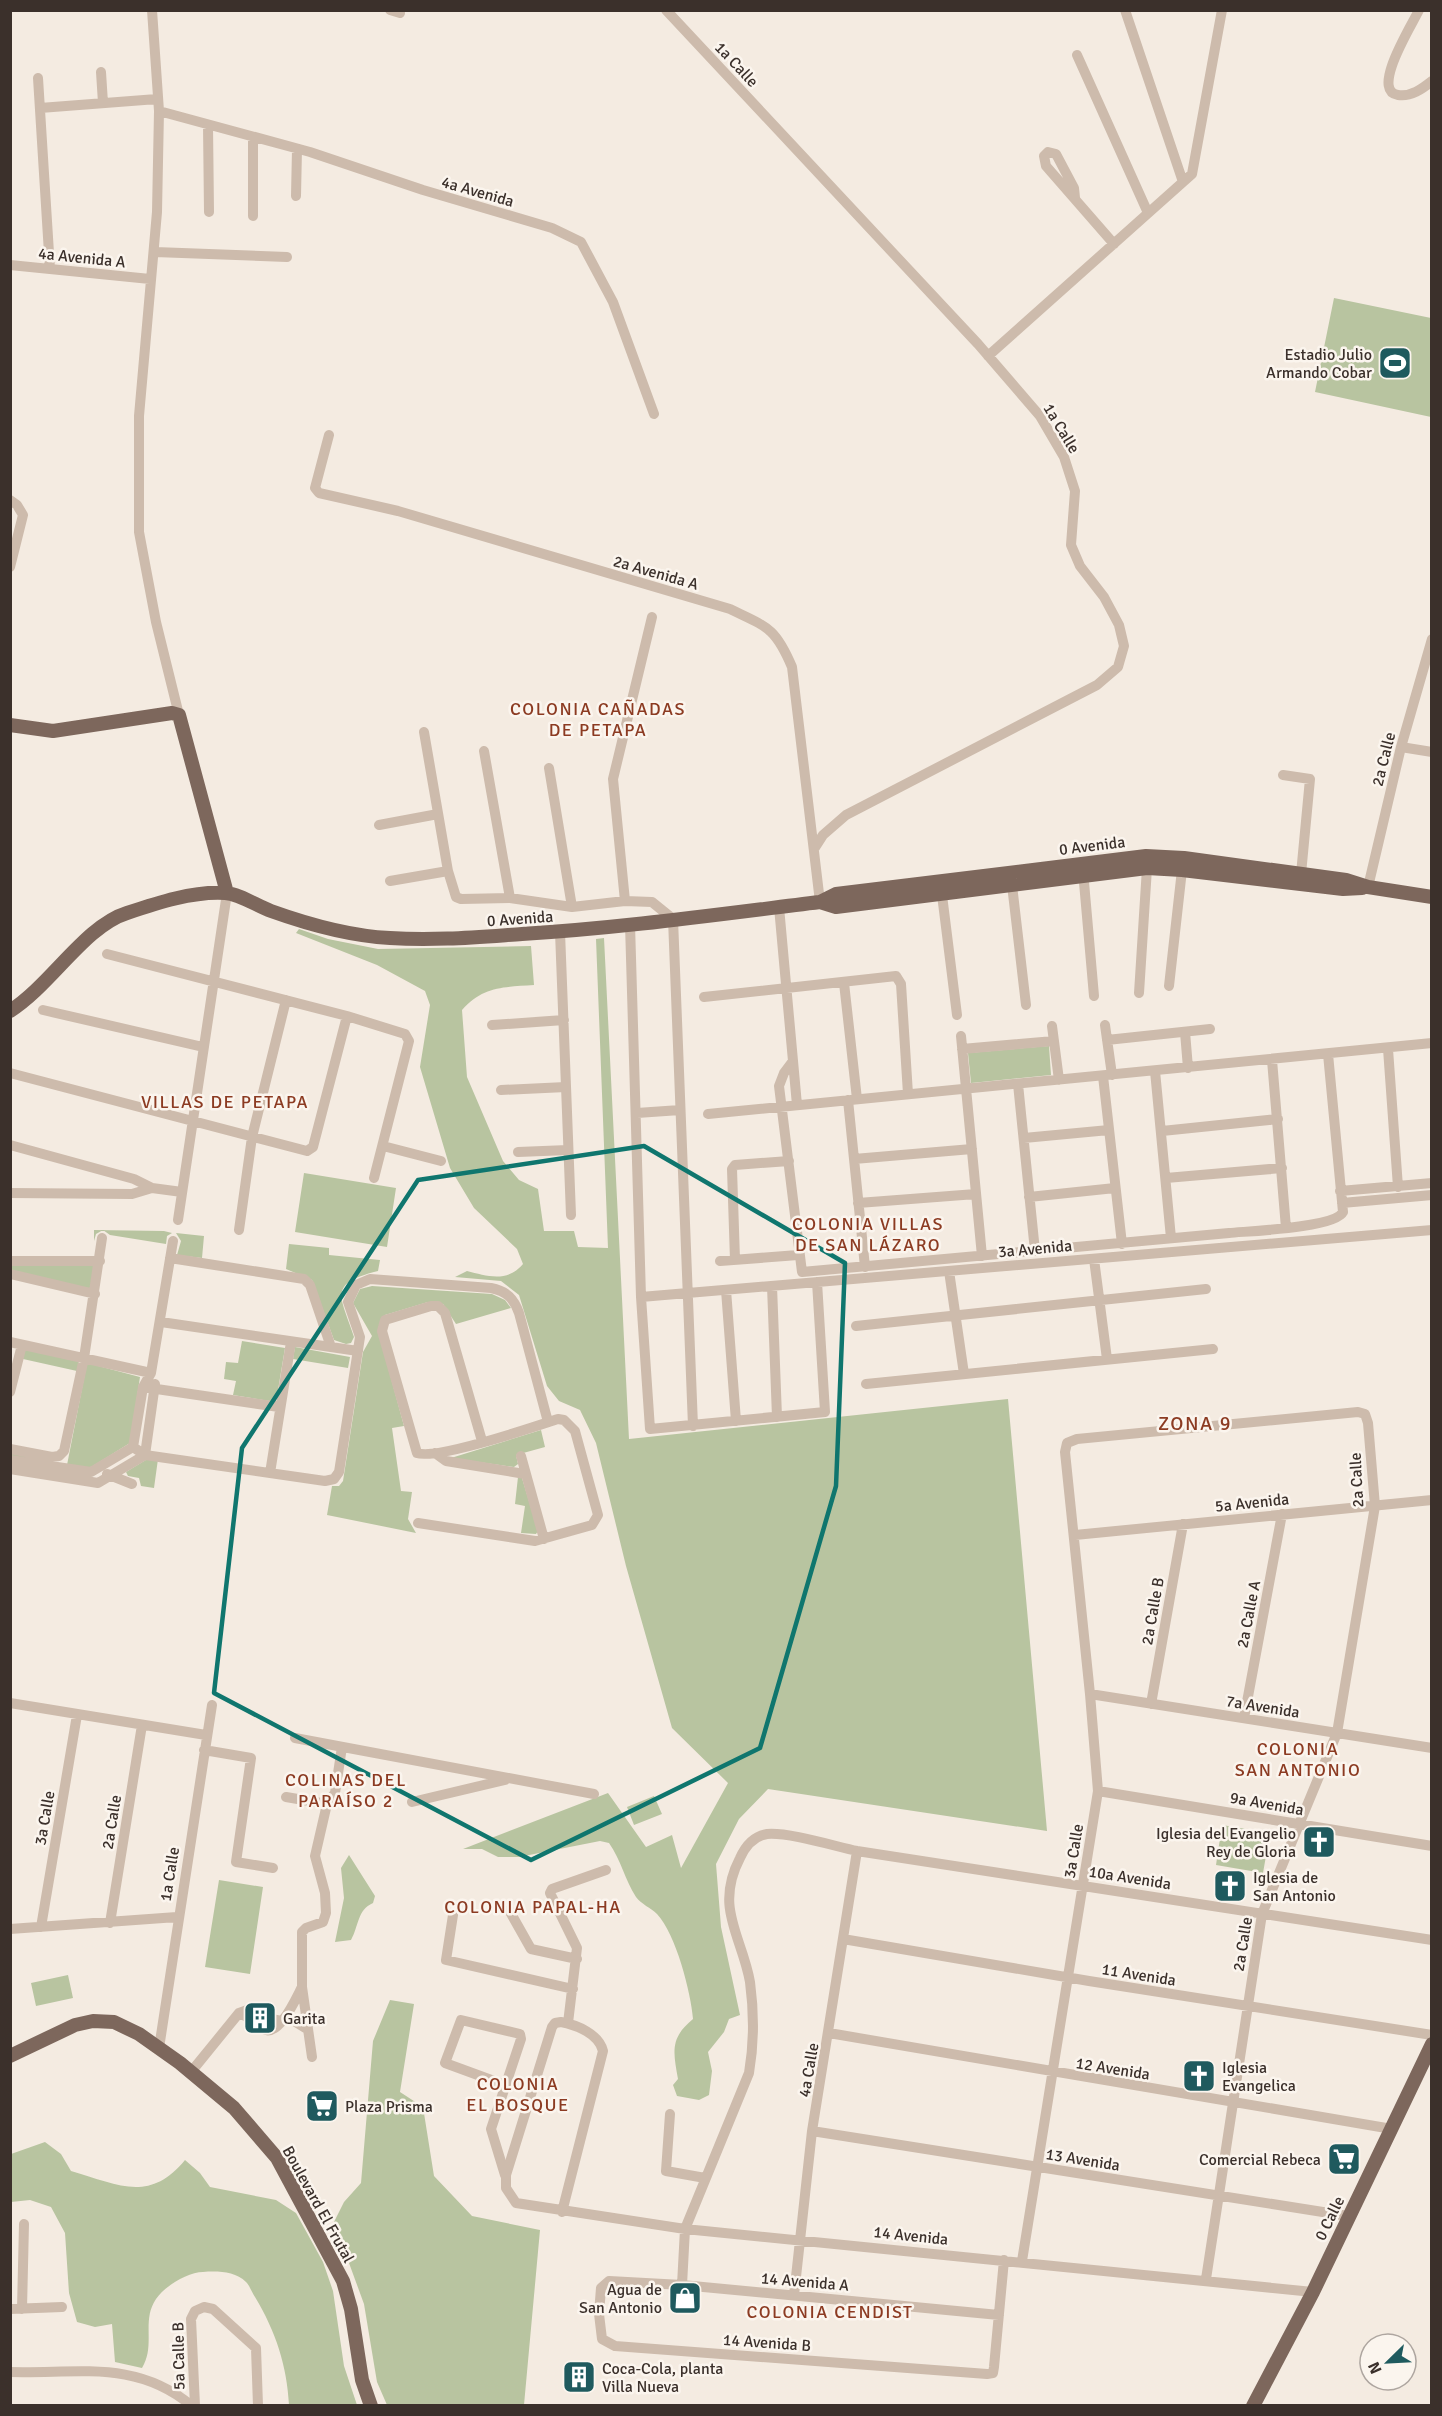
<svg xmlns="http://www.w3.org/2000/svg" width="1442" height="2416" font-family="Signika,sans-serif">
<rect width="100%" height="100%" fill="#f4ebe1"/>
<path fill="#b8c4a0" d="M1334 298 1431 318V417L1315 392Z
M299 929 328 939 378 949 531 946 534 985C504 987 483 986 462 1010L467 1077 503 1161 519 1180 538 1189 544 1231H574L578 1247 608 1248 596 939 604 938 629 1439 1008 1399 1047 1831 768 1789 739 1819 716 1864 721 1927 740 2015 729 2019 724 2032 708 2052 712 2071 709 2095 699 2100 677 2096 673 2085 678 2079C673 2051 670 2038 693 2019 691 1993 676 1934 657 1914 651 1908 641 1904 636 1897 625 1880 621 1860 609 1843L600 1841 519 1857H498L482 1849H463L608 1793 646 1847 672 1835 681 1868 728 1783 672 1728 626 1566 596 1443 580 1410 559 1401 547 1386 519 1295 501 1281 455 1277 467 1271C487 1276 507 1283 523 1264L517 1249 474 1208 450 1168 420 1067 430 1005 425 991 377 965 296 933Z
M1049 1046 1051 1075 971 1083 968 1053Z
M304 1173 396 1188 387 1247 295 1232Z
M94 1230 164 1231 172 1233 167 1236 166 1244 110 1235 103 1230 96 1234 94 1241Z
M176 1233 204 1236 202 1258 177 1255 181 1241Z
M289 1244 329 1248V1255L380 1260 378 1271C326 1284 341 1296 354 1337L351 1343 346 1344 334 1340 312 1280 286 1269Z
M11 1261H100L95 1294 11 1274Z
M372 1286 492 1294 505 1300 511 1308 456 1324 443 1304 428 1302 385 1315 379 1334 404 1426 392 1428 401 1491 412 1492 408 1519 416 1533 327 1515 332 1486H339L343 1481 363 1352 372 1336 353 1303 360 1289Z
M242 1341 285 1348 276 1402 233 1395 236 1381 224 1379 226 1362 238 1363Z
M295 1347 350 1357 348 1368 293 1359Z
M25 1349 79 1361 77 1371 23 1359Z
M87 1363 140 1377 130 1443 88 1469 11 1456 10 1453 67 1465Z
M541 1430 545 1447 516 1455 518 1464 514 1467 451 1458Z
M149 1458 158 1459 154 1488 141 1486 139 1478 128 1476 126 1472Z
M518 1477 522 1478 538 1531 536 1534 521 1533 525 1506 515 1504Z
M654 1796 662 1814 634 1825 627 1807Z
M1222 1825 1270 1833 1263 1873 1216 1865Z
M349 1855 375 1896 373 1903C357 1910 359 1926 351 1940L335 1942 344 1898 341 1868Z
M219 1880 263 1887 250 1974 205 1967Z
M68 1975 73 1998 36 2006 31 1983Z
M390 2000 414 2004 400 2092 423 2107 434 2176 472 2216 540 2230 524 2405H387L377 2382 364 2304 334 2222 344 2202 361 2183 373 2041Z
M45 2142 61 2154 71 2171C117 2184 149 2204 185 2160L200 2173 210 2187 276 2200 296 2213 323 2262 333 2291 344 2366 357 2405H289C287 2366 276 2332 255 2297 252 2293 250 2286 246 2282 235 2271 217 2271 203 2272 188 2272 165 2286 156 2299 141 2321 156 2345 142 2368L115 2362 112 2324 95 2327 77 2322 69 2293 65 2233 51 2207 30 2200 11 2202V2154Z"/>
<g fill="none" stroke-linecap="round" stroke-linejoin="round">
<path stroke="#cdbbac" stroke-width="10" d="M152 10 159 111 157 212 139 416V532L156 622 179 715
M390 10 400 13
M666 10 978 344 1040 416 1064 457 1075 491 1071 545 1080 566 1104 597 1119 625 1124 646 1118 667 1097 685 846 815 823 835 814 849
M1125 10 1183 182
M1419 10C1412 25 1370 91 1398 95 1411 97 1422 89 1432 81
M1077 55 1148 213
M101 72 103 103
M38 78 50 269
M40 108 157 99
M159 111 310 152 423 190 552 228 581 242 613 302 654 414
M208 125 209 212
M253 137V216
M296 196 297 149
M1075 198 1074 188 1056 154 1048 152 1044 156 1046 166 1114 244
M155 252 287 257
M10 265 150 279
M988 356 1192 174 1222 10
M329 435 315 488 319 493 398 511 730 609C767 627 775 627 792 667L820 902
M10 500 17 505 23 515 10 567
M424 732 448 871 456 897 461 899 510 898 572 907 625 901 652 902 673 919 693 1426
M1401 747 1432 752
M484 751 510 898
M549 768 572 907
M1283 775 1310 779 1301 874
M379 825 438 814
M1083 871 1094 996
M390 881 448 871
M1012 885 1026 1005
M941 887 957 1015
M1368 887 1401 747 1432 639
M625 901 613 779 652 617
M779 907 797 1105
M630 924 641 1297 650 1429 825 1412 817 1282
M560 932 571 1215
M107 954 347 1016 405 1034 409 1041 374 1178
M844 983 857 1099
M1169 986 1182 870
M1139 993 1147 868
M704 997 896 976 901 984 908 1094
M43 1010 203 1047
M492 1025 564 1020
M1105 1025 1112 1075
M1052 1026 1059 1080
M1185 1032 1188 1068
M961 1036 982 1256
M1107 1040 1210 1029
M962 1049 1054 1041
M1388 1049 1398 1187
M1272 1060 1286 1228
M793 1061 784 1073 779 1086 802 1272C945 1260 1087 1246 1229 1233 1249 1231 1335 1228 1343 1212L1328 1054
M1155 1071 1171 1238
M10 1073 307 1151 313 1147 347 1016
M1103 1076 1122 1244
M1018 1084 1035 1251
M501 1090 566 1087
M848 1100 865 1267
M637 1113 680 1110
M708 1114 1432 1043
M1162 1131 1278 1119
M1024 1138 1109 1130
M10 1145 134 1179 152 1188 182 1192
M383 1146 441 1161
M518 1152 568 1150
M854 1159 972 1149
M1166 1178 1282 1168
M1340 1191 1432 1183
M10 1193 132 1194 152 1188
M1029 1197 1115 1188
M858 1203 976 1194
M1342 1203 1432 1195
M178 1220 227 893
M239 1230 252 1137 286 1000
M170 1258 304 1279 310 1285 331 1347
M1094 1259 1107 1359
M735 1260 732 1169 735 1165 789 1161
M10 1261H100
M720 1261 798 1255
M949 1271 964 1374
M10 1274 95 1294
M772 1286 777 1417
M726 1290 736 1421
M641 1297 1432 1230
M161 1322 358 1351
M856 1326 1206 1289
M10 1342 151 1373
M866 1384 1213 1349
M143 1387 279 1407
M10 1392 22 1345
M133 1447 145 1455 325 1481 334 1479 339 1472 360 1337 348 1302 356 1285 370 1279 491 1288C507 1291 514 1299 519 1313L548 1422
M133 1447 143 1387 151 1373 173 1241
M10 1449 52 1457 59 1456 64 1451 84 1358 102 1238
M435 1453 446 1461 525 1474
M145 1455 155 1384
M521 1456 544 1539
M10 1460 91 1472 133 1447
M10 1469 98 1483 145 1455
M270 1473 291 1342
M107 1474 132 1484
M418 1523 535 1541 592 1525 598 1515 575 1431 564 1420 558 1419C534 1427 436 1460 417 1453L382 1331 385 1320 431 1306H438L445 1313 482 1441
M1075 1535 1432 1500
M1090 1694 1432 1748
M10 1703 206 1735
M1151 1704 1183 1524
M1244 1718 1282 1514
M295 1738 594 1794
M204 1750 251 1758 236 1862 273 1868
M1098 1791 1432 1846
M286 1797 327 1804
M412 1802 505 1780
M509 1910 531 1949 577 1959
M453 1915 446 1960 573 1989
M110 1923 142 1725
M41 1927 77 1715
M10 1929 177 1917
M843 1939 1089 1981 1432 2035
M239 2013C248 2016 255 2024 263 2029 279 2038 296 1998 302 1987
M286 2016 307 2029
M568 2023 577 1948 550 1893 552 1889 606 1870
M829 2033 1392 2129
M159 2048 212 1705
M312 2057 302 1987V1932L306 1928 323 1922 326 1913 325 1893 315 1856 327 1804 335 1793 342 1747
M191 2072 239 2013 253 2008 271 2019 282 2021
M505 2085 445 2063 461 2020 520 2034 521 2039 491 2129 505 2175
M670 2114 666 2171 705 2178
M812 2131 1348 2216
M562 2212 603 2051C599 2034 577 2025 561 2022L555 2023 552 2027 506 2175V2188L516 2203 685 2229 1313 2292
M1022 2261 1098 1791 1090 1694 1065 1452 1067 1443 1077 1439 1358 1412 1365 1414 1368 1423 1375 1506 1337 1733 1262 1914 1206 2279
M682 2285 685 2229 749 2073C754 2044 754 2012 750 1982 742 1936 714 1908 740 1858 745 1847 754 1836 767 1834 788 1832 834 1846 857 1851L1432 1940
M794 2295 812 2131 857 1851
M10 2309 62 2307
M22 2309 24 2224
M999 2315 682 2285 609 2281 601 2288 599 2314 602 2339 615 2346 987 2374 993 2373 994 2367 1004 2260
M10 2372C78 2374 136 2359 192 2406
M195 2406 191 2319 195 2311 204 2307 213 2309 256 2348 258 2406"/>
<path stroke="#7d675c" stroke-width="14" d="M10 725 53 731 172 713 179 715 227 893
M820 902 836 907 1147 868 1182 870 1343 889 1362 888
M10 1011C51 985 85 926 127 913 157 903 193 891 225 893 240 894 257 906 271 911 310 925 349 936 390 938 434 941 478 937 522 934 622 928 721 914 820 902L836 894 1146 856 1184 858 1346 880 1368 887 1432 897
M10 2056 75 2025 93 2021 114 2022 139 2034 180 2063 234 2108 277 2158 343 2281 351 2309 362 2380 371 2406
M1253 2406 1313 2292 1432 2044"/>
</g>
<path fill="none" stroke="#0f766e" stroke-width="4.5" stroke-linejoin="round" d="M644 1146 845 1263 836 1486 760 1748 531 1860 214 1693 242 1448 418 1180Z"/>
<defs>
<g id="stadium-square" transform="scale(1.725)"><rect x="-9" y="-9" width="18" height="18" rx="4" fill="#1f5a5e" stroke="#fbf5ee"/><path d="M0-5a6.5 5 0 1 0 0 10a6.5 5 0 1 0 0-10ZM-3.5-1.8h7v3.6h-7Z" fill="#fff"/></g>
<g id="church-square" transform="scale(1.725)"><rect x="-9" y="-9" width="18" height="18" rx="4" fill="#1f5a5e" stroke="#fbf5ee"/><path d="M-1.2-6h2.4v3.5h3.3v2.4h-3.3V6h-2.4V-.1h-3.3v-2.4h3.3Z" fill="#fff"/></g>
<g id="building-square" transform="scale(1.725)"><rect x="-9" y="-9" width="18" height="18" rx="4" fill="#1f5a5e" stroke="#fbf5ee"/><path d="M-4-6H4V6H1V3H-1V6H-4ZM-2.5-4.3h1.7v1.8h-1.7ZM.8-4.3h1.7v1.8H.8ZM-2.5-1h1.7V.8h-1.7ZM.8-1h1.7V.8H.8Z" fill="#fff"/></g>
<g id="supermarket-square" transform="scale(1.725)"><rect x="-9" y="-9" width="18" height="18" rx="4" fill="#1f5a5e" stroke="#fbf5ee"/><path d="M-6-5.5h2.5l.6 2H6L4.5 2H-2.5L-4.4-4H-6ZM-1.5 3.2a1.3 1.3 0 1 0 .1 0ZM3 3.2a1.3 1.3 0 1 0 .1 0Z" fill="#fff"/></g>
<g id="shop-square" transform="scale(1.725)"><rect x="-9" y="-9" width="18" height="18" rx="4" fill="#1f5a5e" stroke="#fbf5ee"/><path d="M-5-2.5h2.3a2.7 3.5 0 0 1 5.4 0H5L5.5 6h-11ZM-1.5-2.5h3a1.5 2.3 0 0 0-3 0Z" fill="#fff"/></g>
</defs>
<g fill-rule="evenodd">
<use href="#stadium-square" x="1395" y="363"/>
<use href="#church-square" x="1319" y="1842"/>
<use href="#church-square" x="1230" y="1886"/>
<use href="#building-square" x="260" y="2018"/>
<use href="#church-square" x="1199" y="2076"/>
<use href="#supermarket-square" x="322" y="2106"/>
<use href="#supermarket-square" x="1344" y="2159"/>
<use href="#shop-square" x="685" y="2298"/>
<use href="#building-square" x="579" y="2377"/>
</g>
<g text-anchor="middle" stroke-width="5" stroke-linejoin="round" paint-order="stroke">
<g font-size="16" fill="#3b302b" stroke="#fbf5ee">
<text transform="translate(737 64) rotate(47)" y="6">1a Calle</text>
<text transform="translate(478 191) rotate(16)" y="6">4a Avenida</text>
<text transform="translate(82 257) rotate(6)" y="6">4a Avenida A</text>
<text transform="translate(1062 428) rotate(59)" y="6">1a Calle</text>
<text transform="translate(656 572) rotate(16)" y="6">2a Avenida A</text>
<text transform="translate(1383 759) rotate(-76)" y="6">2a Calle</text>
<text transform="translate(1092 845) rotate(-7)" y="6">0 Avenida</text>
<text transform="translate(520 918) rotate(-4)" y="6">0 Avenida</text>
<text transform="translate(1035 1248) rotate(-5)" y="6">3a Avenida</text>
<text transform="translate(1356 1480) rotate(-93)" y="6">2a Calle</text>
<text transform="translate(1252 1502) rotate(-6)" y="6">5a Avenida</text>
<text transform="translate(1152 1611) rotate(-80)" y="6">2a Calle B</text>
<text transform="translate(1248 1614) rotate(-79)" y="6">2a Calle A</text>
<text transform="translate(1263 1706) rotate(9)" y="6">7a Avenida</text>
<text transform="translate(1267 1803) rotate(10)" y="6">9a Avenida</text>
<text transform="translate(44 1818) rotate(-80)" y="6">3a Calle</text>
<text transform="translate(111 1822) rotate(-81)" y="6">2a Calle</text>
<text transform="translate(1073 1851) rotate(-81)" y="6">3a Calle</text>
<text transform="translate(169 1874) rotate(-81)" y="6">1a Calle</text>
<text transform="translate(1130 1877) rotate(9)" y="6">10a Avenida</text>
<text transform="translate(1242 1944) rotate(-81)" y="6">2a Calle</text>
<text transform="translate(1139 1974) rotate(9)" y="6">11 Avenida</text>
<text transform="translate(1113 2068) rotate(9)" y="6">12 Avenida</text>
<text transform="translate(808 2070) rotate(-80)" y="6">4a Calle</text>
<text transform="translate(1083 2159) rotate(9)" y="6">13 Avenida</text>
<text transform="translate(319 2204) rotate(61)" y="6">Boulevard El Frutal</text>
<text transform="translate(1329 2218) rotate(-64)" y="6">0 Calle</text>
<text transform="translate(911 2235) rotate(6)" y="6">14 Avenida</text>
<text transform="translate(805 2281) rotate(5)" y="6">14 Avenida A</text>
<text transform="translate(767 2342) rotate(4)" y="6">14 Avenida B</text>
<text transform="translate(178 2356) rotate(-91)" y="6">5a Calle B</text>
</g>
<g font-size="16" fill="#3b302b" stroke="#fbf5ee" text-anchor="start">
<text x="1372" y="360" text-anchor="end">Estadio Julio<tspan x="1372" dy="18">Armando Cobar</tspan></text>
<text x="1296" y="1839" text-anchor="end">Iglesia del Evangelio<tspan x="1296" dy="18">Rey de Gloria</tspan></text>
<text x="1253" y="1883">Iglesia de<tspan x="1253" dy="18">San Antonio</tspan></text>
<text x="283" y="2024">Garita</text>
<text x="1222" y="2073">Iglesia<tspan x="1222" dy="18">Evangelica</tspan></text>
<text x="345" y="2112">Plaza Prisma</text>
<text x="1321" y="2165" text-anchor="end">Comercial Rebeca</text>
<text x="662" y="2295" text-anchor="end">Agua de<tspan x="662" dy="18">San Antonio</tspan></text>
<text x="602" y="2374">Coca-Cola, planta<tspan x="602" dy="18">Villa Nueva</tspan></text>
</g>
<g font-size="18" letter-spacing="1.5" fill="#8c3b22" stroke="#fbf5ee">
<text x="598" y="715">COLONIA CAÑADAS<tspan x="598" dy="21">DE PETAPA</tspan></text>
<text x="225" y="1108">VILLAS DE PETAPA</text>
<text x="868" y="1230">COLONIA VILLAS<tspan x="868" dy="21">DE SAN LÁZARO</tspan></text>
<text x="1298" y="1755">COLONIA<tspan x="1298" dy="21">SAN ANTONIO</tspan></text>
<text x="346" y="1786">COLINAS DEL<tspan x="346" dy="21">PARAÍSO 2</tspan></text>
<text x="533" y="1913">COLONIA PAPAL-HA</text>
<text x="518" y="2090">COLONIA<tspan x="518" dy="21">EL BOSQUE</tspan></text>
<text x="830" y="2318">COLONIA CENDIST</text>
</g>
<g font-size="20" letter-spacing="1.5" fill="#8c3b22" stroke="#fbf5ee">
<text x="1195" y="1430">ZONA 9</text>
</g>
</g>
<rect width="1442" height="2416" fill="none" stroke="#3b302b" stroke-width="24"/>
<g transform="translate(1388 2362) rotate(246)"><circle r="28" fill="#fbf5ee" stroke="#aea6a0" stroke-width="1.5"/>
<path d="M0-4.5L10 22L0 15L-10 22Z" fill="#1f5a5e"/>
<text y="-9" font-size="16" font-weight="bold" text-anchor="middle" fill="#3b302b">N</text>
</g>
</svg>
